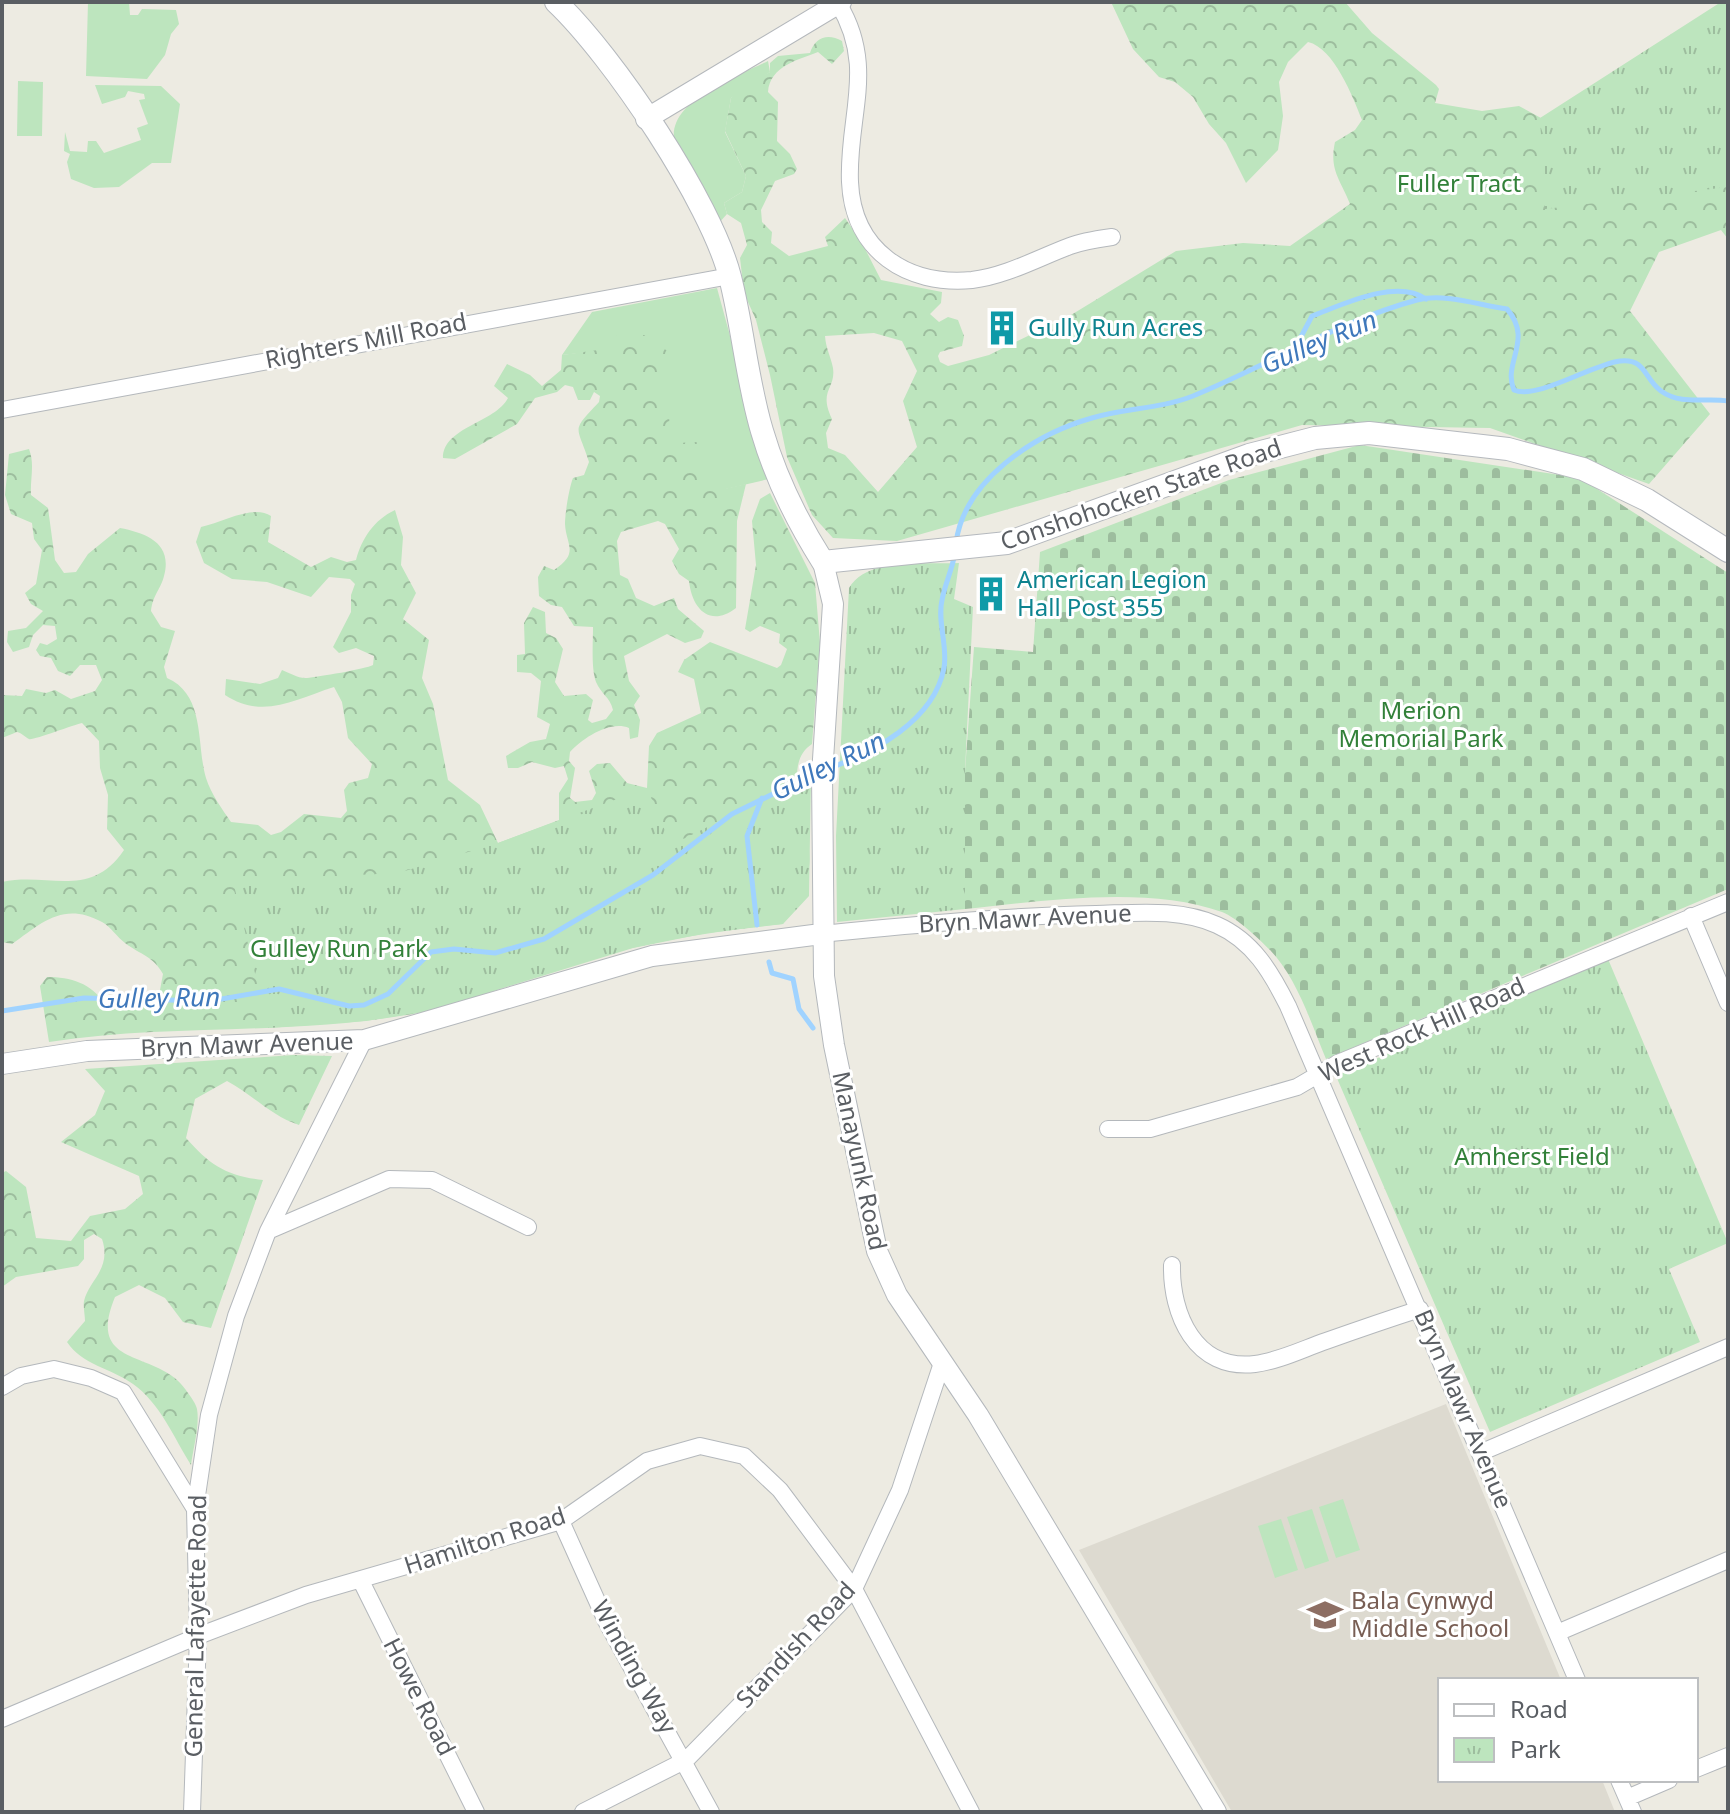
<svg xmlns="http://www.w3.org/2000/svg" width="1730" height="1814" font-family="'Noto Sans',sans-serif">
<defs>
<pattern id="forest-crowns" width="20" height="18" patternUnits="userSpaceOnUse" patternTransform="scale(2)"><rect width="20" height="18" fill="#bde5be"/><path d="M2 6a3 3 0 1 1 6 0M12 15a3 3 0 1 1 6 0" fill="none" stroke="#9dbd9e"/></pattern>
<pattern id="cemetery-stones" width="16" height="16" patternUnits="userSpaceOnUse" patternTransform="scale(2)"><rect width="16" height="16" fill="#bde5be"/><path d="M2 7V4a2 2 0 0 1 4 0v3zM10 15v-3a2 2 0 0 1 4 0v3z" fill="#9dbd9e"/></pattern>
<pattern id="park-tufts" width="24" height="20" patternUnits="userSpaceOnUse" patternTransform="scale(2)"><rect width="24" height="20" fill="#bde5be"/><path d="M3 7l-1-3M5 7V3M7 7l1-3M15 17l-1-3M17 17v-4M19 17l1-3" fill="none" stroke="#9dbd9e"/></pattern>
</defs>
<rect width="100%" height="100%" fill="#edebe2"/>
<path fill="#dddad0" d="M1446 1404 1561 1680H1440V1780H1602L1615 1812H1232L1079 1550Z"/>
<path fill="#bde5be" d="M88 2H129L130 15H138L142 9 176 10 179 24 171 34 165 55 147 79 86 76Z
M768 61 770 72 731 98 725 132 746 176 742 192 724 203 727 214 718 224C705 199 685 173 676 147 660 102 738 76 768 61Z
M18 81 43 82 42 136H17Z
M95 85 161 86 180 104 171 163H152L119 187 94 188 71 179 67 162 70 154 64 151 65 132 70 151 87 152 88 141H96L104 153 141 140 137 128 148 124 139 100 145 99 144 94 128 91 125 97 102 104Z
M717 288 769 479 626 512 598 351 562 355 592 312Z
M1343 1499 1360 1550 1336 1558 1319 1507Z
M1312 1509 1329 1561 1305 1569 1287 1517Z
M1281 1519 1298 1570 1275 1578 1258 1526Z"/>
<path fill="url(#forest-crowns)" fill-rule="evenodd" d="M1111 2H1345L1372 33 1436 85 1439 89 1435 103 1482 111 1519 106 1541 118 1610 94 1723 2H1728V239L1721 230 1659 252 1630 311 1710 414 1649 484 1490 428 1302 425 897 541 833 538 812 515 787 457 770 375 756 320 744 293 740 258 747 245 741 223 727 214 724 203 742 192 746 176 725 131 731 98 742 86 770 72V63L778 56 810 53C815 37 828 33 842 41L844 51 832 64 818 52C798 60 770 66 768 92L778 102 777 141 790 154 797 169 794 174 775 181 761 210 762 222 772 232 771 243 789 256 828 246 825 237 845 218 861 241 881 280 942 292 941 303 930 314 939 322 948 317 958 320 964 336 962 346 940 352 938 356 940 362 948 366 989 355 1071 315 1176 251 1243 243 1290 246 1350 204C1340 179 1329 170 1335 142L1355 130 1362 120C1353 97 1334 48 1308 42L1288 62 1279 82 1283 116 1278 150 1246 183 1226 143 1209 124 1193 97 1175 82 1159 77 1133 49ZM874 333 902 341 917 371 903 401 917 447 878 492 845 455 828 448 826 433 832 419C818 390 836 389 833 368 831 357 826 349 825 336Z
M626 329 652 338 667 351 659 385 676 408 669 416 670 433 675 443 697 442 694 467 698 474 708 475 724 489 746 484 737 521 736 608C710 628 692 609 689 581L679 574 672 561 679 549 665 524 658 521 621 532 617 541 620 575 628 579 636 598 654 606 674 598 678 609 704 631 701 638 685 643 667 634 624 656 629 681 640 696 634 705 640 720 638 737 630 739 629 728C610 720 583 738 570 752L569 761 575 768 570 798 575 802 592 800 596 793 589 771 597 764 610 763 627 783 647 788 649 746 657 733 701 713 694 679 678 672 684 660 710 642 777 668 781 665 787 649 779 643 780 634 760 626 750 632 745 629 756 565 752 521 760 499 770 493 815 583 820 643 812 744C777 766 815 833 809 867 805 886 791 906 783 924 713 931 642 943 574 963 516 981 461 1007 400 1016 284 1035 165 1024 49 1042L40 986 47 977C71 977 91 983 105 1004L160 990 163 974C153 956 141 955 125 943 117 937 111 927 102 922 63 901 42 923 12 944L2 942V882C49 872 90 900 124 850L107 829 108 795 100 768 99 741 82 723C73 725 32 741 29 739 25 737 22 733 17 732L2 738V695L22 696 26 689 46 693 55 690 71 699 95 691 102 680 96 665H80L70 676 58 671 51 658 40 656 36 650 40 643 47 645 57 639 55 626 43 625 33 635 29 647 13 652 7 642 8 631 26 628 43 611 31 604 25 593 36 584 42 550 34 539 32 523 11 514 5 495 9 454 29 449C35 464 30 479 31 495L48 508 55 560 64 573 76 572 88 554 120 528C146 533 173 543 164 576 161 589 153 594 151 611L161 627 175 631 164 667 167 678C206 695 196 744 206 778 211 794 222 809 231 822L258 825 271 835 281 832 304 814 341 818 347 811 344 790 349 783 368 778 372 764 348 738 342 702 334 687C296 699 263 720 225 695L226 679 260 684 278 678 282 670C290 673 299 679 307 678 317 677 366 669 373 665L374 656 356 648 339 653 333 647 351 612V595L355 584 350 579 329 577 311 597 267 582 232 579 204 563 196 542 201 527C223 522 254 504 271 516L268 542 311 567 331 557 347 562 356 560C362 538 374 520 395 510L403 537 401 565 416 593 403 619 429 640 422 678 433 704 448 780 480 805 498 843 559 820V793L568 779 564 766 555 768 532 762 518 768H508L506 756 530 742 546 739 550 724 537 717 541 681 531 673 517 672V655L525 654 524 623 533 607 545 612 546 633 556 638 563 649 555 682 564 696 586 694 593 700 588 720 592 723 606 719 613 710C610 697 601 694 596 682 591 668 593 643 593 627L574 626 562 607 551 605 539 596 538 577 544 566 554 570C580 553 566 545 565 524 565 514 569 488 573 478L584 475 589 462C577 424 570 433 599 402L600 396 594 392 590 400H578L573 387 565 385 557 392 535 398 517 424 455 459 443 458C443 427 495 423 508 398L494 386 507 364 530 375 542 386 561 370 562 355 598 350Z
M293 1055 332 1056 299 1125C271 1116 253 1095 227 1081L195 1099 186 1138C210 1165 226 1176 263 1180L211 1328 183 1322 165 1298 139 1285 115 1297C84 1372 161 1347 188 1393 191 1397 196 1404 197 1409 200 1425 193 1449 191 1465 174 1438 160 1403 133 1384 111 1368 82 1365 67 1342L85 1321C85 1315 83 1306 84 1301 89 1280 112 1269 102 1239L94 1234 84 1240V1259L78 1266 16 1277 2 1287V1173L6 1171 26 1187 36 1238 71 1241 90 1216 125 1209 143 1194 139 1176 61 1142 95 1115 105 1091 85 1069Z"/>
<path fill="url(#cemetery-stones)" d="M1360 445 1580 478 1728 573V889L1326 1059C1311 1023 1297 978 1270 950 1258 938 1237 918 1222 912 1147 885 1043 901 965 909V771L974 647 1033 652 1040 552 1229 480Z"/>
<path fill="url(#park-tufts)" d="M1721 2H1728V187L1545 209 1540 118Z
M959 563 954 599 973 607 965 771V909L837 922 836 836 849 588C868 556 926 565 959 563Z
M811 776 809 896 783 924 707 933 633 948 428 1011 366 1021 268 1028 233 881 398 873 498 843 647 788 671 845Z
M1608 959 1728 1243 1669 1269 1700 1342 1490 1432 1336 1076Z"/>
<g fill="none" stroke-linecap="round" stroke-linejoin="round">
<path stroke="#a0d3ff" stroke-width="5" d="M1294 350 1312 316C1342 305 1396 278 1426 299
M956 543C964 480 1035 434 1092 418 1125 408 1160 409 1193 396 1265 367 1341 320 1417 300 1445 293 1478 305 1507 309 1534 340 1502 363 1514 390 1537 400 1593 364 1620 361 1646 358 1644 379 1661 391 1682 406 1706 397 1728 401
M827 769C873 753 934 721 944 668 948 646 937 622 942 600 945 584 952 570 955 553
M757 925 747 836 762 798
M769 962 772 973 793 979 799 1009 813 1028
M2 1011 84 998 210 1001 279 989 349 1006 364 1005 388 994 431 952 454 949 495 953 544 939 653 875 732 814 818 772"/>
<g stroke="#b4b8bc" stroke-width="18">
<path id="minor" d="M838 3C877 67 847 116 850 182 853 251 907 286 972 280 1006 276 1038 258 1070 246 1083 241 1098 239 1112 237
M2 410 730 276
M1691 916 1728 1003
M821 934C913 925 1004 916 1096 914 1136 913 1180 908 1217 925 1253 941 1271 972 1288 1006L1577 1680
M1108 1129H1150L1297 1087 1338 1063 1728 902
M268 1231 389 1179 432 1180 528 1227
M1172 1265C1171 1314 1195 1371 1255 1364 1279 1361 1303 1349 1326 1341 1357 1330 1389 1319 1420 1309
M2 1387 21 1376 54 1369 91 1378 123 1392 195 1509
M1482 1452 1728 1347
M561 1521 606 1621 711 1812
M361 1581 476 1812
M1557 1633 1728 1560
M2 1719 198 1636 306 1595 561 1521 647 1461 700 1446 744 1456 780 1490 854 1589 971 1812
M1696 1769 1728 1756
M1619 1780 1633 1812
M1627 1798 1669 1780
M192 1812 198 1636 195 1509 209 1415 236 1316 268 1231 364 1040
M583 1812 686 1760 854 1589 900 1490 942 1363"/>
</g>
<g stroke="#b4b8bc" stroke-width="22">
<path id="tertiary" d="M646 119 841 2
M823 562 833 604 822 775 824 976 834 1045 877 1251 897 1295 978 1415 1216 1812
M2 1064 87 1051 364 1040 652 956 821 934"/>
</g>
<g stroke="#b5b9be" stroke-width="24">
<path id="secondary" d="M556 2C613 56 711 202 730 277 743 328 747 381 762 431 776 479 797 521 823 562L1007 543 1249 455 1315 438 1369 433 1508 449 1583 469 1647 500 1728 551"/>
</g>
<use href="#minor" stroke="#fff" stroke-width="16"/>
<use href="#tertiary" stroke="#fff" stroke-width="20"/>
<use href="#secondary" stroke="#fff" stroke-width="22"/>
</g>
<defs>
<g id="building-bare" transform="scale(2.76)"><path d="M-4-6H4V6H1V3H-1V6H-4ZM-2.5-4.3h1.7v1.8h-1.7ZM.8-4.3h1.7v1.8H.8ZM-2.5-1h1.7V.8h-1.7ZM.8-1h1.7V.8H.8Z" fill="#0f9aa8" stroke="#fff" stroke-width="2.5" paint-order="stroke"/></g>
<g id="school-bare" transform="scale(2.76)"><path d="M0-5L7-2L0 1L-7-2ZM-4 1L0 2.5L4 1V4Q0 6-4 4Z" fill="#8d6e63" stroke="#fff" stroke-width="2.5" paint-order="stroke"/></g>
</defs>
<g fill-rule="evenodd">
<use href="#building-bare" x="1002" y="328"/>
<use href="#building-bare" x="991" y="594"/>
<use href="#school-bare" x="1325" y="1615"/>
</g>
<g text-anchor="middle" stroke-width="6" stroke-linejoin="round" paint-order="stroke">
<g font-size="24" fill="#328139" stroke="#fff">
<text x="1459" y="192">Fuller Tract</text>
<text x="1421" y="719">Merion<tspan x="1421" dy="28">Memorial Park</tspan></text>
<text x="339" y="957">Gulley Run Park</text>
<text x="1532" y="1165">Amherst Field</text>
</g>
<g font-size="24" fill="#0d838f" stroke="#fff" text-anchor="start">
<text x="1028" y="336">Gully Run Acres</text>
<text x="1017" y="588">American Legion<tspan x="1017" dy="28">Hall Post 355</tspan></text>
</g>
<g font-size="24" fill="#5a5e63" stroke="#fff">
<text transform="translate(366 341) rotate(-11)" y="8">Righters Mill Road</text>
<text transform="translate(1141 495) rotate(-19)" y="8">Conshohocken State Road</text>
<text transform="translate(1025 919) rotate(-3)" y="8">Bryn Mawr Avenue</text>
<text transform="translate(1422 1030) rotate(-24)" y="8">West Rock Hill Road</text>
<text transform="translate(247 1045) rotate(-2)" y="8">Bryn Mawr Avenue</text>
<text transform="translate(859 1161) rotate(78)" y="8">Manayunk Road</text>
<text transform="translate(1463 1409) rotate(67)" y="8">Bryn Mawr Avenue</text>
<text transform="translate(485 1541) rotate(-18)" y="8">Hamilton Road</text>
<text transform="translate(196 1626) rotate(-89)" y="8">General Lafayette Road</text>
<text transform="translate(796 1645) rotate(-47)" y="8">Standish Road</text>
<text transform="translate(634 1667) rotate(61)" y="8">Winding Way</text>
<text transform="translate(419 1697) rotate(63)" y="8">Howe Road</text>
</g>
<g font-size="24" fill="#785e54" stroke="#fff" text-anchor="start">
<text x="1351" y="1609">Bala Cynwyd<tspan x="1351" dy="28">Middle School</tspan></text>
</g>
<g font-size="26" font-style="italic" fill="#3f78bb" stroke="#fff">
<text transform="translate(1319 342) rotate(-23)" y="9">Gulley Run</text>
<text transform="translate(828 766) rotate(-26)" y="9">Gulley Run</text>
<text transform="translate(159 998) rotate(-1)" y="9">Gulley Run</text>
</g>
</g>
<rect width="1730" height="1814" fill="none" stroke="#5a5e63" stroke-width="8"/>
<rect x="1438" y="1678" width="260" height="104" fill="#ffffff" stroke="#bdbfc1" stroke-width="2"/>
<rect x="1454" y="1704" width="40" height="12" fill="#ffffff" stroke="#bdbfc1" stroke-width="2"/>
<text x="1510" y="1718" font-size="24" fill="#5a5e63">Road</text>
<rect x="1454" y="1738" width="40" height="24" fill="url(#park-tufts)" stroke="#bdbfc1" stroke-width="2"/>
<text x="1510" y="1758" font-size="24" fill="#5a5e63">Park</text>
</svg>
